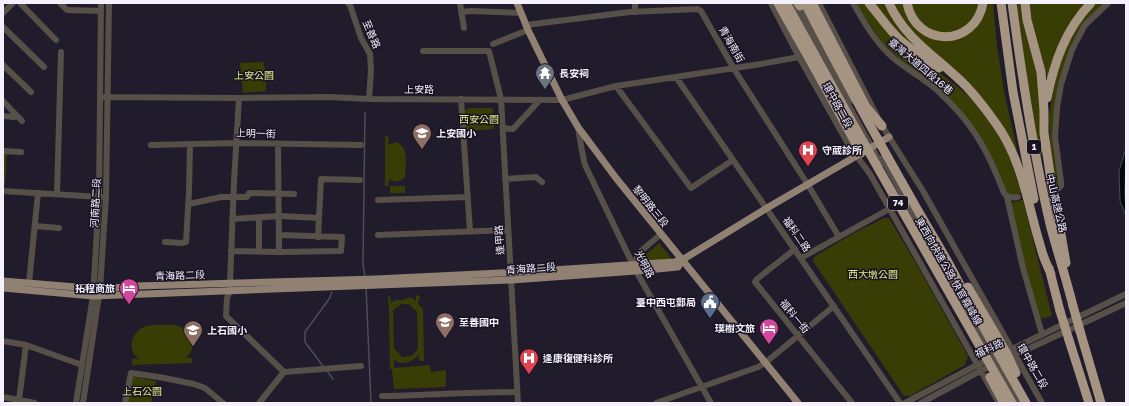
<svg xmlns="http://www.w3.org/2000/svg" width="1129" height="406" font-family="'Golos Text','Noto Sans TC',sans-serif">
<rect width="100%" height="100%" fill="#211c2c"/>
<path fill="#383d06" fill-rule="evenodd" d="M855 3H867L939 72 969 96 983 111 1006 147 1022 193 1011 195 1006 191 971 124 883 44Z
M873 3H887L919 47 914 49Z
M894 3H905L919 28 961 36 986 3H993L997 46 1004 91 1017 150 1014 151 1008 137 925 47 901 17Z
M910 3H980L979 10 964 29 940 34 919 22Z
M1016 3H1022L1036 58 1045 154 1041 155 1034 124Z
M1028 3H1087C1072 26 1053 49 1048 77L1044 78Z
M1097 3H1106C1094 14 1082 23 1075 37L1056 100 1059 182 1056 185 1050 145 1049 117 1056 75 1066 46 1082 19Z
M263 62 266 73V91L243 93 240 63Z
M468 108H491L493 109 494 129 466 131 465 111Z
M385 136 389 137 388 145 396 142C410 147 405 164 405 176L403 179 396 182 389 179 388 186H385Z
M3 153 7 154 5 185H3Z
M390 186H405V193H390Z
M1023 200 1052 316 1039 319 1009 203Z
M884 218H889L914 260 968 356 965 365 910 396H904L813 261 814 257 854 233Z
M659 243 672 259 645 261 642 258Z
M416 295 420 296 418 304 423 309 424 361H419V355C411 362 404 366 394 360V368L430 365 431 372 446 370V387L394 389 392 369H390L389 312 388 296H390L391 303 395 300H403L410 297 416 301ZM402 304H409L417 312 418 348C415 355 409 357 402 357L394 348 393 310Z
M175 325C192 328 199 346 186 358H192V363L132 365V359H139C137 357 134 355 133 352 128 342 136 329 146 326 155 324 166 325 175 325Z
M132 376 156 381 151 403H126Z"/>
<path fill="#01090d" stroke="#4a4e55" d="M1126 148 1125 192 1126 216 1120 201 1119 171Z"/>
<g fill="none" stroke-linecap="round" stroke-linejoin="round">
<path stroke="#4a4e55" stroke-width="1.5" d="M365 277 363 264 365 112
M366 287 371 403
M323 366 305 342V332L329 299 332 292
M327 371 333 379"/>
<path stroke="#575049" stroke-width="6" d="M20 3 56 40
M60 3 67 10 101 11
M348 3 350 5 361 38 370 54 371 71 369 99
M460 3 464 28
M771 3 799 57 850 147 870 174 999 403
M792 3 881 164
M799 3 800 6 850 101
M819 3 877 116
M853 3C864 22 874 40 890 55 905 69 924 78 938 91 952 104 966 119 976 135 988 153 996 173 1004 193 1008 198 1011 198 1018 197
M461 12 471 11 521 13
M635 12V3
M3 13 13 3
M526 25 630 12 698 9 701 11 734 69 808 185 839 237
M3 27 44 67
M493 44 528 30
M423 51H489L501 99 518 403
M3 65 31 92
M676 77 900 403
M616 86 691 188 733 160
M100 97 239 98 330 97 369 99 562 100 616 86 761 64 799 57
M239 98 234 182 230 283V291L227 298 226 316 284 372 259 403
M461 99 470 231
M3 101 22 121
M3 116 14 117
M881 124 923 191 1042 403
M578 127 582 151 585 165 636 271 711 403
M503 128 513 129 540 100
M278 144C278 180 279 216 279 252
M151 145 236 143 361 145
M3 151 21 152
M882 158 1018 403
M505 179 536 177 542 182
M3 191 101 197
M1055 191 1061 186V182L1055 137 1057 108 1061 84 1072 50 1078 38 1085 25 1108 3
M57 194 61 52
M1007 197 1023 268 1042 334
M378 200 468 197
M189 204 221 197H247L249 193 294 194
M232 219 280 216 319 218
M35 226 59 228
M378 235 508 230
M318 237 321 179 360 180
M165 242 181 243 186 242 189 192 190 144
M795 249 757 279 755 282 852 403
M231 251 279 252 341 251 342 237 279 235
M259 251V218
M801 258 889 209
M633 264 641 251 661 234
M29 283 38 193
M3 341 26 345 82 365
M1008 351 1126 294
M1011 357 1126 303
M284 372 361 366
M382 396C427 395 472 392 517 392
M3 397 35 403
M19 400 26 345
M76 403 93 296 99 197 101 3
M83 403 100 289 106 197 109 3
M125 403 131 373 159 377 194 384 205 388 223 403
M656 403 758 367 765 363 834 306
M905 403 977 365 991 359
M921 403 980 371 994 365"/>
<path stroke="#908173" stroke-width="7" d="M517 3 528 30 562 100 578 127 616 178 798 403
M3 281 100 289 137 286 376 279 522 272 674 262 682 260 767 208 889 137
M3 288 93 296 512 280 636 271 678 267 682 260"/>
<path stroke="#a69483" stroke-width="9" d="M798 3 800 6
M812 3 866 107 882 126
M869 3C879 15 888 28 899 39 911 50 926 59 939 68
M889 3C905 40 940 59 967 87 978 99 988 112 997 125 1023 162 1028 207 1041 248 1043 257 1047 265 1051 274
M907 3C916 48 975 48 983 3
M1001 3 1013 92 1034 199
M1012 3C1022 77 1033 151 1050 224 1057 251 1066 278 1073 306
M1025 3 1027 20 1041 72 1044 111V133L1053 194 1058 217 1066 263
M1047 98C1054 63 1065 30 1091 3
M836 107 861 153
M1049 268 1060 311
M1080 331 1101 403
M1069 340 1089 403"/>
<path stroke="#a69483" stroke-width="9" d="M778 3 836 107
M786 3 853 124 1012 403
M805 3C839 70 875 135 912 200 928 229 946 256 960 285L1026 403
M968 287 1007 354 1016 373
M1073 306 1080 331
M1060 311 1069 340
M990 377 1004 403"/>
</g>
<defs>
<g id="temple-pin" transform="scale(1)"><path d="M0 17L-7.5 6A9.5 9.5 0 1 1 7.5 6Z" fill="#6b7280" stroke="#181222"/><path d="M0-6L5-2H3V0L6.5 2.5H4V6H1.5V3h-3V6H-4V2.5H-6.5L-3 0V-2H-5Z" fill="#fff"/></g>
<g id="school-pin" transform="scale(1)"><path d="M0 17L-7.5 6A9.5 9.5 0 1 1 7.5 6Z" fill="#8d6e63" stroke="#181222"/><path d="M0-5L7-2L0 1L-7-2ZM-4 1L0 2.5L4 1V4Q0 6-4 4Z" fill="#fff"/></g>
<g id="hospital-pin" transform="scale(1)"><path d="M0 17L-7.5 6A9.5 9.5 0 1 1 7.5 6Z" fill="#e0444e" stroke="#181222"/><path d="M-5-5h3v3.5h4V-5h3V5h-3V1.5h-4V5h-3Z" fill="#fff"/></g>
<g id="hotel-pin" transform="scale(1)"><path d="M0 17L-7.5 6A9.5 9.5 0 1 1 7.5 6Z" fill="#d1479c" stroke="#181222"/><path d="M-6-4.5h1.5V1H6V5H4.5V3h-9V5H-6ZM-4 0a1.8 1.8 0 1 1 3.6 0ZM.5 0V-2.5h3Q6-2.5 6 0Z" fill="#fff"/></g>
<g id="civic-pin" transform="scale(1)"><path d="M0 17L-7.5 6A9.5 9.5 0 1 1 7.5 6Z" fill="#5c6f8a" stroke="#181222"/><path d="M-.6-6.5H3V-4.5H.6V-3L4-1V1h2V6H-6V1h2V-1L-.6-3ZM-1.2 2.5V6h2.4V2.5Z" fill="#fff"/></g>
</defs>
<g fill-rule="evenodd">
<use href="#temple-pin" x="545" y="73"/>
<use href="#school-pin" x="422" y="133"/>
<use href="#hospital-pin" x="808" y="150"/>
<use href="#hotel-pin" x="129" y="288"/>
<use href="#civic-pin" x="710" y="302"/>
<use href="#school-pin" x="445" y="322"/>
<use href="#hotel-pin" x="769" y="328"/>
<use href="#school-pin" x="193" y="330"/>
<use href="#hospital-pin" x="529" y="358"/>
</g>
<g text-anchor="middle" stroke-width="3" stroke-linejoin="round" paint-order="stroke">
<g fill="#181222" stroke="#b2adbb" stroke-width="1">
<rect x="1027" y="140" width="14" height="14" rx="3"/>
<rect x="888" y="196" width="20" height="14" rx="3"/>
</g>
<g font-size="9" font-weight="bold" fill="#f4f0fc">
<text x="1034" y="150">1</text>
<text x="898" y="206">74</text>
</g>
<g font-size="10" fill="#f4f0fc" stroke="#181222">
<text transform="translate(372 34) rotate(67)" y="4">至善路</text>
<text transform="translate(732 44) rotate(60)" y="4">青海南街</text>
<text transform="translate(921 66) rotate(40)" y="4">臺灣大道四段16巷</text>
<text x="419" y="93">上安路</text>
<text transform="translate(838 105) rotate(61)" y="4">環中路二段</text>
<text transform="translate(256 133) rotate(2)" y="4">上明一街</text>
<text transform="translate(95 203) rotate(-87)" y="4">河南路二段</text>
<text transform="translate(1057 203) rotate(77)" y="4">中山高速公路</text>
<text transform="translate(651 206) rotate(51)" y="4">黎明路三段</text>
<text transform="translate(797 234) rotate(55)" y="4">福科二路</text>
<text transform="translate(499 240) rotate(-94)" y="4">逢甲路</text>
<text transform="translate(645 264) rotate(62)" y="4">光明路</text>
<text transform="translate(531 268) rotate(-4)" y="4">青海路二段</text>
<text transform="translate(949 271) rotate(60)" y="4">東西向快速公路 快官霧峰線</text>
<text transform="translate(180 275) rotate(-2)" y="4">青海路二段</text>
<text transform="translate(795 316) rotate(51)" y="4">福科一街</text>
<text transform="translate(989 348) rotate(-25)" y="4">福科路</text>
<text transform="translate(1033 366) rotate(60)" y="4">環中路二段</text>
</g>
<g font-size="10" font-weight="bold" fill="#f4f0fc" stroke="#181222" text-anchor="start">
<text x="559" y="77">長安祠</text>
<text x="436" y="137">上安國小</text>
<text x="822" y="154">守葳診所</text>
<text x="115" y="292" text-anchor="end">拓程商旅</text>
<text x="696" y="306" text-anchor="end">臺中西屯郵局</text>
<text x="459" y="326">至善國中</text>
<text x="755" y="332" text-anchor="end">璞樹文旅</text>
<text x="207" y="334">上石國小</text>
<text x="543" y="362">逢康復健科診所</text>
</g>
<g font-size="10" fill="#e1ef85" stroke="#181222">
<text x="254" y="79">上安公園</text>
<text x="479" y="123">西安公園</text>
<text x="873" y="278">西大墩公園</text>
<text x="142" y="395">上石公園</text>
</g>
</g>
<rect width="1129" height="406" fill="none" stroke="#f4f0fc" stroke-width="8"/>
</svg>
